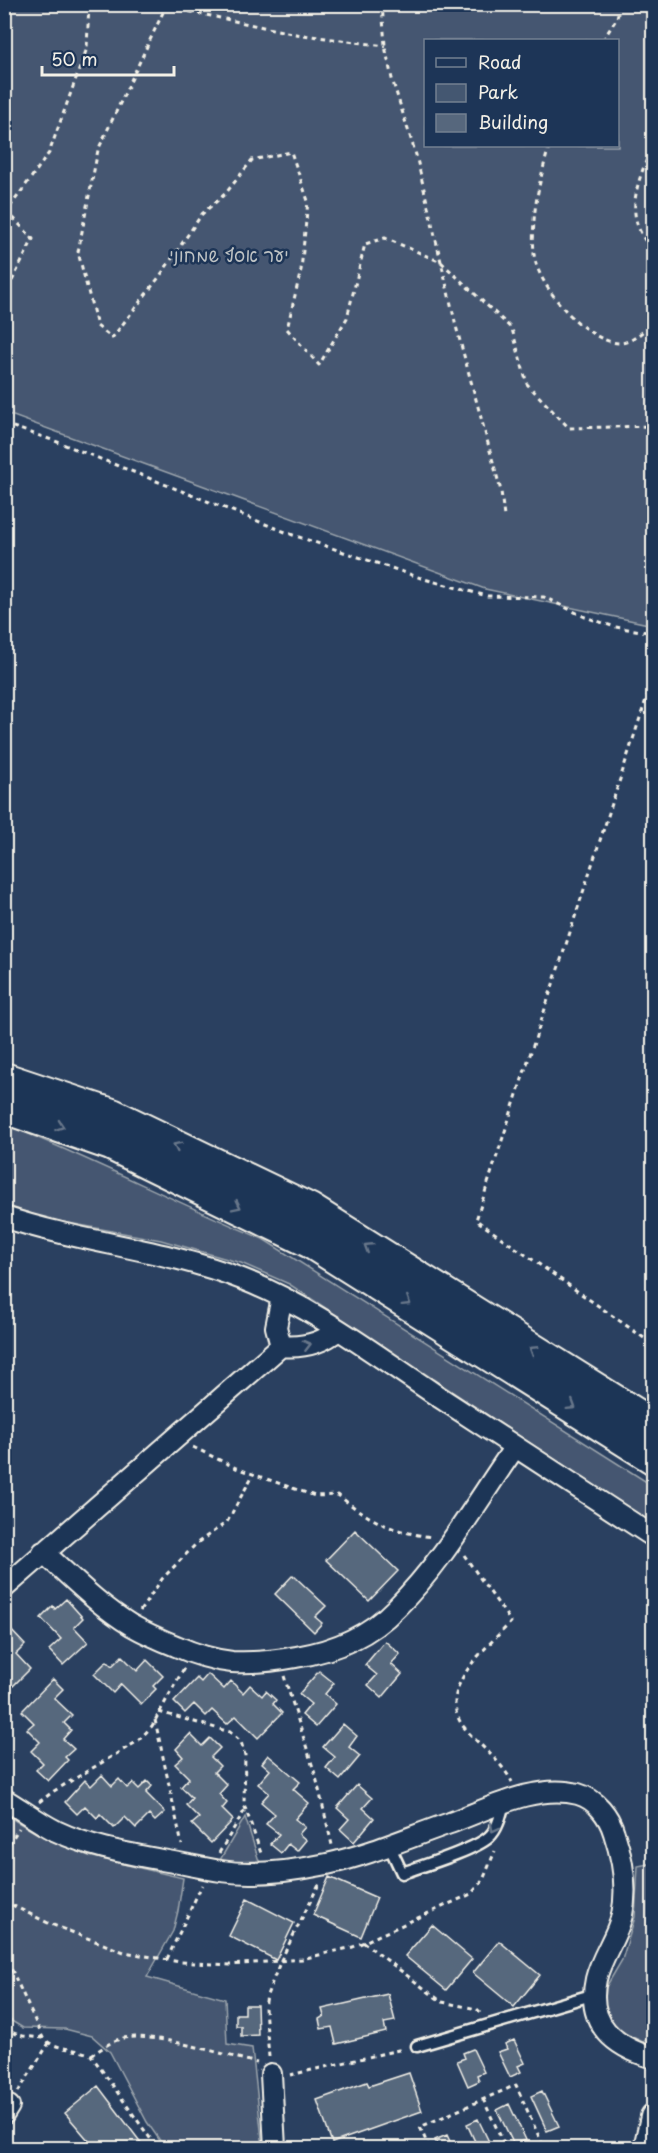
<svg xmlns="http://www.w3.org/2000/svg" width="658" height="2153" font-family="'Playpen Sans','Playpen Sans Hebrew',sans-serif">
<rect width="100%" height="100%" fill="#2a4060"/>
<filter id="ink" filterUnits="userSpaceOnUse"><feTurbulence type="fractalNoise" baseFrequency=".0167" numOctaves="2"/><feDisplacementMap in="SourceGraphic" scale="12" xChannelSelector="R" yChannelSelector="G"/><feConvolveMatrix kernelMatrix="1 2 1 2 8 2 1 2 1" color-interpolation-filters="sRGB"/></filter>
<g filter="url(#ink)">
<path fill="#445771" stroke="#9ca4ac" stroke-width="1.5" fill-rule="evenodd" d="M4 5H653V625L485 589 5 413ZM426 40H618V146H426Z
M4 1124C92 1158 176 1203 263 1239L653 1486V1524L289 1284 241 1263 161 1240 47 1219 5 1205Z
M4 1814 43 1837 89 1856 183 1878 178 1911 173 1931 147 1977 225 1999 227 2044 252 2048 263 2148H165L147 2122 110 2052 92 2036 65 2029 23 2028 5 2017Z
M245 1817 259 1861 237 1862 220 1860Z
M653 1863 654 2014 651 2036 643 2042 620 2031 604 2015 606 1987 622 1960 635 1917 638 1866Z"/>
<path fill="#56677d" stroke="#f4f1e8" stroke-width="1.5" d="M355 1530 398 1571 369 1601 326 1560Z
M293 1575 326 1606 315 1617 322 1623 314 1632 275 1594Z
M66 1599 83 1618 74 1627 88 1642 63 1665 49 1650 61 1639 41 1618 53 1606 55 1609Z
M8 1627 25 1645 16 1654 30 1669 6 1693 4 1630Z
M385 1641 400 1654 391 1664 402 1674 382 1698 368 1685 377 1675 365 1665Z
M122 1656 137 1671 147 1660 163 1676 153 1686 156 1689 141 1704 121 1684 113 1693 94 1674 107 1661 112 1666Z
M319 1671 334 1683 325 1694 336 1704 316 1727 302 1715 311 1704 299 1694Z
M208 1674 224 1689 231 1681 243 1693 250 1685 262 1696 266 1691 276 1700 273 1704 282 1713 258 1738 236 1716 227 1724 212 1710 206 1716 194 1704 185 1713 174 1702 197 1678 201 1682Z
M53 1679 63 1689 54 1698 72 1715 64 1723 71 1730 63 1739 74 1749 65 1757 68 1760 48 1781 36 1770 43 1763 31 1751 40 1742 27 1729 34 1723 22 1711Z
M343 1724 357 1736 349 1747 360 1756 340 1780 326 1768 335 1757 323 1747Z
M190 1734 202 1746 210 1738 220 1748 211 1757 220 1766 214 1772 227 1785 219 1794 227 1803 222 1809 233 1820 211 1843 192 1824 199 1818 186 1805 192 1798 181 1787 189 1778 175 1764 183 1757 176 1749Z
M268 1755 300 1782 293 1789 309 1803 295 1819 305 1827 299 1834 306 1840 297 1851 288 1844 281 1853 270 1844 279 1834 266 1824 275 1814 261 1802 269 1793 258 1784 270 1770 262 1763Z
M102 1775 112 1786 119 1779 127 1788 133 1783 139 1789 147 1781 152 1786 146 1793 165 1812 155 1821 149 1815 136 1828 125 1817 114 1828 100 1814 97 1818 85 1806 77 1814 65 1802 85 1780 91 1786Z
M357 1785 372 1798 363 1808 374 1818 354 1842 340 1829 349 1819 337 1808Z
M329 1877 377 1898 361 1937 313 1915Z
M247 1899 294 1923 276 1960 229 1936Z
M432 1925 472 1959 446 1990 405 1956Z
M499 1941 540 1975 514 2007 473 1973Z
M388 1994 395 2021 384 2023 386 2032 336 2044 332 2027 321 2029 319 2019 324 2016 322 2009Z
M245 2005H257L258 2035 241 2036V2026H236V2014H245Z
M514 2040 525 2063 518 2066 521 2072 510 2077 498 2052 507 2049 505 2044Z
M473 2049 484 2072 477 2075 479 2081 468 2086 457 2061 465 2058 463 2053Z
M409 2073 422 2111 332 2143 317 2100 367 2082 369 2086Z
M98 2086 145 2148H95L65 2113Z
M542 2091 559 2126 547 2131 531 2096Z
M509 2104 526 2140 514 2145 497 2110Z
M478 2119 492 2148H478L467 2124Z
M447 2135 453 2148H439L435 2140Z"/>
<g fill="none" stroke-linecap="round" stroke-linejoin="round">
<g stroke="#f4f1e8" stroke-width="15">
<path id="service" d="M389 1845 402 1873C422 1866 475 1850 489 1837 498 1829 501 1814 504 1803
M417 2046 595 1994"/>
</g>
<g stroke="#f4f1e8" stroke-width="24">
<path id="minor" d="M4 1217C82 1243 166 1249 242 1279 311 1306 372 1352 433 1393 506 1441 580 1489 654 1537
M282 1297 276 1327 281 1346C302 1348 321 1344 338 1330
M43 1552C71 1577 98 1605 131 1625 145 1633 161 1640 176 1646 194 1654 213 1660 232 1662 254 1663 275 1661 296 1657 333 1651 369 1636 396 1608 443 1562 477 1501 515 1447
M4 1588 281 1346
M4 1799C21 1809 38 1822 56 1831 90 1847 125 1853 162 1860 182 1863 201 1868 221 1871 255 1876 293 1871 327 1864 369 1855 409 1837 450 1823 488 1809 537 1783 578 1794 596 1799 609 1816 614 1833 623 1860 628 1887 622 1915 617 1937 601 1957 596 1979 586 2024 614 2047 654 2058
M271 2074 275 2148
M4 2114 9 2106"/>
</g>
<g stroke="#f4f1e8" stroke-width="30">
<path id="tertiary" d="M647 2148 654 2117"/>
</g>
<g stroke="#f4f1e8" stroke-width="36">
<path id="primary" d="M4 1079 112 1115 310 1210 654 1426
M4 1107 111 1144 311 1242 654 1458"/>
</g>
<path stroke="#f4f1e8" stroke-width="3" stroke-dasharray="4.5 4.5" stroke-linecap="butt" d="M154 4 296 34 385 46
M167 4 98 150 78 252 97 326 112 338 160 276 202 214 226 193 252 160 291 152 308 201 301 270 287 329 319 365 347 318 365 244 385 238 441 262 512 329 527 384 569 428 654 426
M382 4 385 46 392 79 416 155 457 330 501 491 504 517
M603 40 617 18 620 4
M654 143C643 168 627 202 639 229 643 238 649 246 654 254
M549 146C539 184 531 214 534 254 537 286 586 342 619 343 633 343 644 330 654 322
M4 297 33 239 7 211 49 153 87 48 89 4
M4 424 55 441 293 535 424 579 487 596 544 597 585 617 615 627 654 633
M654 675 476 1220 654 1345
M193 1447 236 1468 315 1496 338 1495C369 1520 392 1532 432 1537
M464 1555 511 1622C488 1647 435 1688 463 1726 479 1746 500 1759 512 1782
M140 1611 162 1579 197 1543 227 1522 254 1473
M284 1676 316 1777 332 1845
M159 1712 230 1732 241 1742 245 1755 244 1804 262 1856
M155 1720 182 1845
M39 1802 54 1791 138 1741 152 1726 184 1668
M4 1852 19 1828
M219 1853 246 1808
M4 1901 48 1923 124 1952 180 1962 230 1965 302 1959 353 1947 471 1894 483 1880 495 1851
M363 1942 442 2002 477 2009 480 2012
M4 1953 43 2038C57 2051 74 2047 91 2055L157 2148
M167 1959 202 1885
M4 2030 23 2036 43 2038
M91 2055C100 2050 110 2042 120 2039 148 2030 225 2055 257 2063
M269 2057 265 2008 267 1995 281 1960 319 1884
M290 2075 403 2049
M18 2092 49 2043
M483 2099 506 2148
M429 2148 420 2127 516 2085 544 2148"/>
<use href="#service" stroke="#1d3557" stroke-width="10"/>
<use href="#minor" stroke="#1d3557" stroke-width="20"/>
<use href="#tertiary" stroke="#1d3557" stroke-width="26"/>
<use href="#primary" stroke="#1d3557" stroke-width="32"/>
</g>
<defs><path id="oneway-chevron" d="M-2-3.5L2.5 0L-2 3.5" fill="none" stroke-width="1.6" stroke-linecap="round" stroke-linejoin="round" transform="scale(1.5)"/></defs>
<g stroke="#68778a">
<use href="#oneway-chevron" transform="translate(60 1126) rotate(19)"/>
<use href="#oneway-chevron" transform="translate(177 1146) rotate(-154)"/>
<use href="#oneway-chevron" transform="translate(237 1206) rotate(26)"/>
<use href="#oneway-chevron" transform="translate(368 1247) rotate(-148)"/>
<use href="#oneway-chevron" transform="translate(407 1302) rotate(32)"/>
<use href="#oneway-chevron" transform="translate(307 1345) rotate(-14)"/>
<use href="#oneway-chevron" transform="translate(533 1350) rotate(-148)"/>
<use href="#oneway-chevron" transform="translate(572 1406) rotate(32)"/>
<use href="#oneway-chevron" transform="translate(494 1828) rotate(119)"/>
</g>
</g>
<g text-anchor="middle" stroke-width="5" stroke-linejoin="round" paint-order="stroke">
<g font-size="18" fill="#bfc3c4" stroke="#1d3557">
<text x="229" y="262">יער אסף שמחוני</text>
</g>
</g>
<rect width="658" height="2153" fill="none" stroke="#1d3557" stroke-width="24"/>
<rect x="12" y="12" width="634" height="2129" fill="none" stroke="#f4f1e8" stroke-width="2" filter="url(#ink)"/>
<rect x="424" y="39" width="195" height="108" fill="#1d3557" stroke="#738091" stroke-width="1.5"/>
<rect x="436" y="58" width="30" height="9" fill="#1d3557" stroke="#738091" stroke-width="1.5"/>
<text x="478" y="69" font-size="18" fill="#f4f1e8">Road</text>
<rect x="436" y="84" width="30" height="18" fill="#445771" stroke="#738091" stroke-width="1.5"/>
<text x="478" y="99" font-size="18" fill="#f4f1e8">Park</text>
<rect x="436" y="114" width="30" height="18" fill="#56677d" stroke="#738091" stroke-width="1.5"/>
<text x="478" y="129" font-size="18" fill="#f4f1e8">Building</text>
<path d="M42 66v9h132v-9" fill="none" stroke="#f4f1e8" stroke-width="3"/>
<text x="51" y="66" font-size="18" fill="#f4f1e8" stroke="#1d3557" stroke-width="4.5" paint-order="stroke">50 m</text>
</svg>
